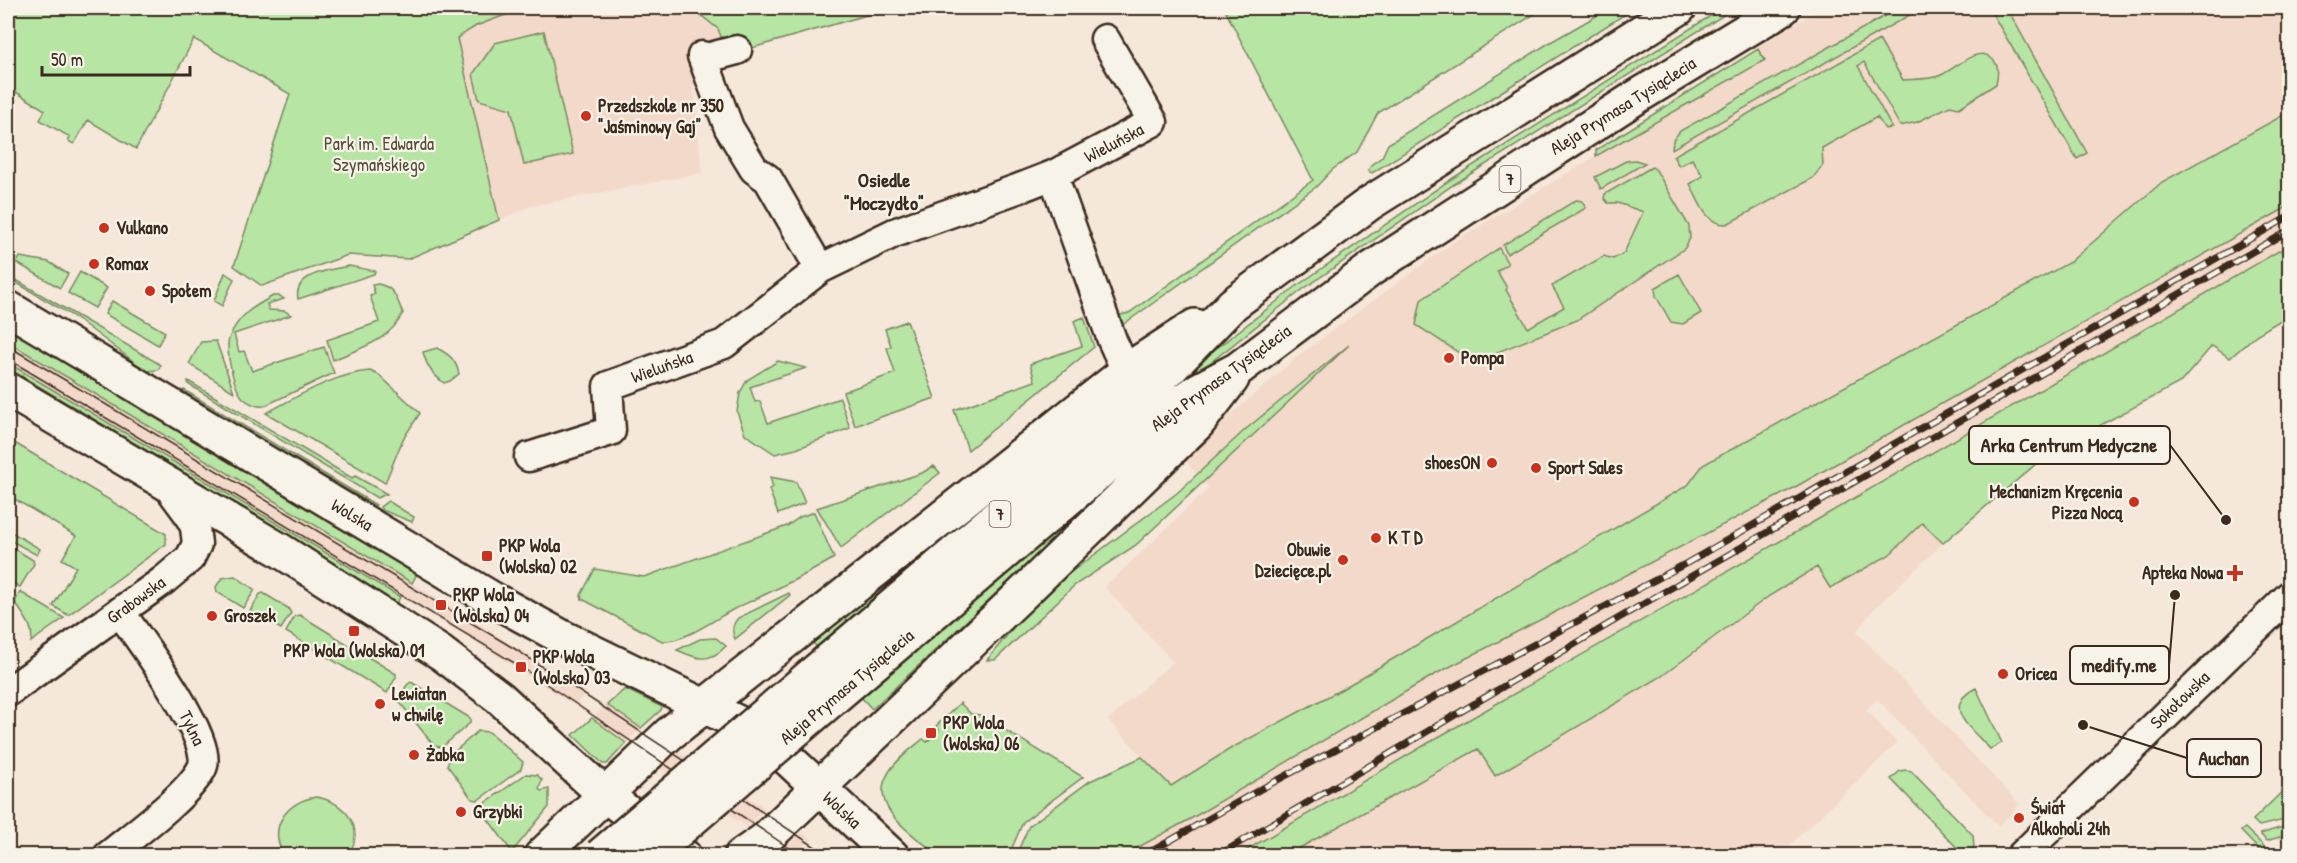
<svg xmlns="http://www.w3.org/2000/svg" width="2297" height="863" font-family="'Patrick Hand',sans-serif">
<rect width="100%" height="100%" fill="#f5e7da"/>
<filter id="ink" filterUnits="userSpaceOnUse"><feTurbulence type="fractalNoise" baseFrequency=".0167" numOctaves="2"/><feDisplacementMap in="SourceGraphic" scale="12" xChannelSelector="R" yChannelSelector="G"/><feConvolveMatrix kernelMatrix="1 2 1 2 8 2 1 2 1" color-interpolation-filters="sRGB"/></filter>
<g filter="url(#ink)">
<path fill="#f3d9c9" d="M524 8H692L718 29 726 49 691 59 702 173 531 206 499 220 457 38 476 26Z
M1822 8H2289V112L2162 182 2070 262 1703 465 1688 485 1342 689 1230 749 1171 786 1108 720 1173 662 1105 587 1209 488 1182 457 1302 353 1452 243 1596 156 1765 60 1757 47Z
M2289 206V315L2256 335 2230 358 2212 346 2181 382 2050 452 1943 543 1872 611 1857 632 2020 805 1998 826 1877 699 1866 710 1897 743 1779 855 1124 856 1192 818 1434 675 1790 490Z
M8 342 412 583 587 691 574 705 466 636 8 363Z
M607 705 641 728 626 743 592 718Z
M670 746 765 808 747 827 652 763Z
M802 832 812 839 793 855 783 850Z"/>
<path fill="#b7e5a4" stroke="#798861" stroke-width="1.5" d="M8 8H524L476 26 457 38 499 220 408 259 348 255 262 286 234 266 290 94 194 39 136 149 88 120 74 144 68 141 70 137 40 120 45 110 8 87Z
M692 8H891L745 50 726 49 718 29Z
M1224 8H1544L1378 113 1357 152 1332 170 1316 187 1121 326 1116 316 1129 313 1313 180Z
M1610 8H1635L1372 173 1368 171 1372 164 1382 157 1388 144 1549 43Z
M1723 8H1735L1453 185 1302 290 1182 385 843 676 1178 378 1298 285 1450 180Z
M1899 8H1922L1672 149 1673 140 1680 131Z
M1989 8H2007L2087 153 2077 159Z
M544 31 573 154 524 165 511 109 479 100 473 74 495 43Z
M1879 40 1903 80C1914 79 1930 80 1941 75 1954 70 1977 45 1991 58 2000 65 1998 73 1996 84L1959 108 1950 106 1917 122 1900 126 1864 62 1858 66 1892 128 1885 129 1877 117 1822 148 1823 165 1813 178 1727 224C1705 225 1699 201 1690 184L1703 176 1692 159 1679 166 1673 156Z
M1758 49 1765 60 1596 156V150Z
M2289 112V206L1790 490 1434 675 1192 818 1124 855H1016L1029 826 1090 781 1142 757 1171 786 1230 749 1342 689 1688 485 1703 465 2070 262 2162 182Z
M1635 160 1645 163 1601 189 1595 177 1626 161Z
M1652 167 1656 170 1689 226 1690 238 1685 248 1577 320 1473 362 1416 325 1421 300 1499 248 1508 264 1497 271 1507 288 1506 290 1528 328 1564 307 1552 286 1604 256 1613 259 1624 253 1643 212 1618 203H1608L1604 198 1605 194Z
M1576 200 1582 201 1586 208 1507 254 1503 245Z
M2289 245V315L2256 335 2230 358 2212 346 2181 382 2050 452 1943 543 1922 523 1889 555 1830 588 1817 567 1769 596 1662 676 1495 776 1478 749 1287 855H1238L1442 735 1810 524Z
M20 257 49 262 68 274 60 288 17 263Z
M349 266 375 271 374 274 298 299C293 273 331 270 349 266Z
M80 272 107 288 95 308 68 293Z
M225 273 234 279 222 306 214 301Z
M1679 274 1701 313 1683 324 1671 322 1656 296 1655 288Z
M11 277 161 365 158 370 147 371 141 367 76 318 10 279Z
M378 284C396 288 396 298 403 313 390 341 360 348 333 360L327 340 379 322 370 296 375 294 372 285Z
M273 296H280L284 299 267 304 269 310 285 311 291 315 234 334 239 352 244 351 252 371 324 347 334 373 264 406C257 407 248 403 243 398 234 389 224 348 230 336 239 315 253 307 273 296Z
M112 301 165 332 158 345 105 314Z
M1084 317 1094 347 968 450 954 410 1035 381 1030 364 1082 346 1074 321Z
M907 321 935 398 855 426 843 392 895 373 887 348 891 346 885 329Z
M8 328 418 572 412 583 8 342Z
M216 341 234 392 189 364 201 342Z
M1349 345 1136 545 1075 585 995 660H987L1021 618 1062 579 1177 493 1246 429Z
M437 348C450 355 456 360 459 374L450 381 444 383C432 374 427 367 423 352Z
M778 361 806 368 750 387 755 402 760 401 768 423 840 398 850 428 796 449 775 454 745 434 737 412 740 393 747 380Z
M1156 362 822 652 808 638Z
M8 363 400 597 395 607 233 502 8 368Z
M370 371 379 375 420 413 403 439 385 483 266 413C299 396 333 374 370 371Z
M188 381 352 478 355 476 387 494 377 498 188 384Z
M184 390 376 505 374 506 183 392Z
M8 439 166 534V544L68 615 53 606 76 567 62 559 76 536 8 495Z
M1157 443 872 709 861 697Z
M934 466 940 473 841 548 817 508 922 473Z
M770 477 796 482 805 503 778 514 769 489 773 487Z
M388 501 414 517 412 522 382 510 380 507Z
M814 512 834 558C802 578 768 593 734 609 715 619 683 643 662 641L582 599 581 595 595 569 644 577 787 526 800 517Z
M8 530 40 549 37 555 8 539Z
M8 545 33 560 34 564 20 587 8 580Z
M235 576 255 590 243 608 217 592 216 587 222 578Z
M20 592 64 618 31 642C35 627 22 614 15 602Z
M263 593 288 608 291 613 281 629 250 611 260 594Z
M789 593 790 595 735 639C731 631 732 625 738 618Z
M300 615 396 674V677L387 693 286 632 295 616Z
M716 638 726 646C709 664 697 659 677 650L700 639Z
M411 682 470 718V723L442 747 434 746 398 700 407 685Z
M1976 688 2002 743 1990 749C1972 729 1939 707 1976 688Z
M625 689 662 707 661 710 641 728 607 705Z
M960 703 971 714 980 715 1083 777 1023 822 1009 855H939C914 836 866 807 889 772 897 759 911 749 923 739L927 742 939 730 936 726Z
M592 718 626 743 607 764H603L573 735Z
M478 731 489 732 523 762 521 769 478 800 472 799 447 765 452 754Z
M1906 770 1911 771 1973 835 1974 847 1967 855H1964L1891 779 1900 771Z
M526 774 537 775 542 780 539 789 541 791 549 789V807L512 852 482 811V805Z
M2289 785V819L2259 826 2253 820Z
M316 797C344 801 367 828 348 855H284C267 827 287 801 316 797Z
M2289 825V834L2267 841 2260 834Z
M2245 828 2271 853 2289 850V855H2264L2241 831Z"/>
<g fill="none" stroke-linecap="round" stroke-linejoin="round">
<g stroke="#3b2a1e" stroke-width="33">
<path id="minor" d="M703 59 737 50
M1053 175 1112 340 1126 371
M820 269 894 233 1017 189 1053 175 1153 122 1105 39
M529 457 611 431 608 386 724 344 820 269 768 179 754 169 729 128 702 56
M8 692 164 580 190 558 197 544 195 527 187 512 167 485
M108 856C133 835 189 795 202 768 216 742 138 637 120 612
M2021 856 2290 595"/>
</g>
<g stroke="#3b2a1e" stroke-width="38">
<path id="major" d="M8 308 494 600 560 636 741 724 787 758 892 856
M8 390 278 549 441 653 500 698 604 794 684 856
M829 660 1171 368 1233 304 1370 203 1679 8
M850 684 1183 401 1200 389 1238 369 1371 269 1638 96 1783 8
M541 856 669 734 1132 367 1195 326
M741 856 764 840 1023 593 1198 423 1232 379"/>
</g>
<use href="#minor" stroke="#f7f3e8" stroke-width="28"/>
<use href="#major" stroke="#f7f3e8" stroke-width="33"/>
<path stroke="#3b2a1e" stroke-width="1.5" d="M8 346 515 649 829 856
M8 359 521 667 801 856"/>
<g stroke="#3b2a1e" stroke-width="7">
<path id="rail" d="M1143 856 1259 790 1687 563 2290 216
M1217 856 1619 618 2290 230"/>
</g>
<use href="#rail" stroke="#f7f3e8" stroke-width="4.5" stroke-dasharray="14" stroke-linecap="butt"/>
<g stroke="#3b2a1e" stroke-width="38" stroke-linecap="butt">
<path id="major-bridge" d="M600 856 829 660
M649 856 850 684"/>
</g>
<use href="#major-bridge" stroke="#f7f3e8" stroke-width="33"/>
</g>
</g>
<g fill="#c8321e" stroke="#f7f3e8" stroke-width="2">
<circle cx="586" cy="116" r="6"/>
<circle cx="104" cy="228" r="6"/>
<circle cx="94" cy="264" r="6"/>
<circle cx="150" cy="291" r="6"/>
<circle cx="1449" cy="358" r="6"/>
<circle cx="1492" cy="463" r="6"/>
<circle cx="1536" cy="468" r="6"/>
<circle cx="2134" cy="502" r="6"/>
<circle cx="1376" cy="538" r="6"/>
<rect x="481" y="550" width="12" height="12" rx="3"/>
<circle cx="1343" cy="560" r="6"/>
<path d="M2232 564h6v6h6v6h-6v6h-6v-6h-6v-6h6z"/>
<rect x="435" y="599" width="12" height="12" rx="3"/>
<circle cx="212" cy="616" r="6"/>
<rect x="348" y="625" width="12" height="12" rx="3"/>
<rect x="515" y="661" width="12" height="12" rx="3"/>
<circle cx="2003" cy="674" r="6"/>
<circle cx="380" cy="704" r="6"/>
<rect x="925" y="727" width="12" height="12" rx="3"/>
<circle cx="414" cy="755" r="6"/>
<circle cx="461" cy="812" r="6"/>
<circle cx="2019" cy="818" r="6"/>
</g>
<g text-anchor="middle" stroke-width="4.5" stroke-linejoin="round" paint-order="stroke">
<g fill="#f7f3e8" stroke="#73665b" stroke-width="1.5">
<rect x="1499.5" y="166" width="21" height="26" rx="4.5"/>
<rect x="989.5" y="501" width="21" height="26" rx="4.5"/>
</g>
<g font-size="16" font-weight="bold" fill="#3b2a1e">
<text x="1510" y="185">7</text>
<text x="1000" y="520">7</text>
</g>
<g font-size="18" font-weight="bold" fill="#3b2a1e" stroke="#f7f3e8" text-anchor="start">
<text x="598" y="112">Przedszkole nr 350<tspan x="598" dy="21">"Jaśminowy Gaj"</tspan></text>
<text x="116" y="234">Vulkano</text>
<text x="106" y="270">Romax</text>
<text x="162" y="297">Społem</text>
<text x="1461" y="364">Pompa</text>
<text x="1480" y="469" text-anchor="end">shoesON</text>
<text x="1548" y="474">Sport Sales</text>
<text x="2122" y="498" text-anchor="end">Mechanizm Kręcenia<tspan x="2122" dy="21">Pizza Nocą</tspan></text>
<text x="1388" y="544">K T D</text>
<text x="499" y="552">PKP Wola<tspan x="499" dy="21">(Wolska) 02</tspan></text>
<text x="1331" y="556" text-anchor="end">Obuwie<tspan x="1331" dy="21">Dziecięce.pl</tspan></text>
<text x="2223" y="579" text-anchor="end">Apteka Nowa</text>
<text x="453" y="601">PKP Wola<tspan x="453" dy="21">(Wolska) 04</tspan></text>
<text x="224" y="622">Groszek</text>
<text x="354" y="657" text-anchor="middle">PKP Wola (Wolska) 01</text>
<text x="533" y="663">PKP Wola<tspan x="533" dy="21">(Wolska) 03</tspan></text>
<text x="2015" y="680">Oricea</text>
<text x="392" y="700">Lewiatan<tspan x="392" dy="21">w chwilę</tspan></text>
<text x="943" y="729">PKP Wola<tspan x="943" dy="21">(Wolska) 06</tspan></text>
<text x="426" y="761">Żabka</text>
<text x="2031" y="814">Świat<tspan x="2031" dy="21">Alkoholi 24h</tspan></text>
<text x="473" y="818">Grzybki</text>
</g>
<g font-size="18" fill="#3b2a1e" stroke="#f7f3e8">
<text transform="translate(1623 106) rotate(-32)" y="6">Aleja Prymasa Tysiąclecia</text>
<text transform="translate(1114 143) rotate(-28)" y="6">Wieluńska</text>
<text transform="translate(662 367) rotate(-20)" y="6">Wieluńska</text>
<text transform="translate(1221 378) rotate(-36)" y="6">Aleja Prymasa Tysiąclecia</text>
<text transform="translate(352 515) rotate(31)" y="6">Wolska</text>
<text transform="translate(136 600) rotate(-36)" y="6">Grabowska</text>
<text transform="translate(847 687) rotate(-40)" y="6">Aleja Prymasa Tysiąclecia</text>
<text transform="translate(2180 700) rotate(-44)" y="6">Sokołowska</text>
<text transform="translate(192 728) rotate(64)" y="6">Tylna</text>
<text transform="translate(842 810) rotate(43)" y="6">Wolska</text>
</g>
<g font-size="18" fill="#544f39" stroke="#f7f3e8">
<text x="379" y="150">Park im. Edwarda<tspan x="379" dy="21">Szymańskiego</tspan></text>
</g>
<g font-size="20" font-weight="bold" fill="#3b2a1e" stroke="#f7f3e8">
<text x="884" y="187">Osiedle<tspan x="884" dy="23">"Moczydło"</tspan></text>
</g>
</g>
<path fill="none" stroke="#3b2a1e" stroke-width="2" d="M2226 520L2170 445M2175 595L2169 665M2083 725L2187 758"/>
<g fill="#3b2a1e" stroke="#f7f3e8" stroke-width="2">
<circle cx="2226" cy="520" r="6"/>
<circle cx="2175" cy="595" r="6"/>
<circle cx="2083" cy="725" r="6"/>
</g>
<g fill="#f7f3e8" stroke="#3b2a1e" stroke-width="2">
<rect x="1969" y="426" width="201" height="38" rx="6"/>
<rect x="2070" y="646" width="99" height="38" rx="6"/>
<rect x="2187" y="739" width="74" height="38" rx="6"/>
</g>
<g font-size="20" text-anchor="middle" font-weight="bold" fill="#3b2a1e">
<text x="2069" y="452">Arka Centrum Medyczne</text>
<text x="2119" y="672">medify.me</text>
<text x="2224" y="765">Auchan</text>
</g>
<rect width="2297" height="863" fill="none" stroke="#f7f3e8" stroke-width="30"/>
<rect x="15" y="15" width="2267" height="833" fill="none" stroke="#3b2a1e" stroke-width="2" filter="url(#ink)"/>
<path d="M42 66v9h148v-9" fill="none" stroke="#3b2a1e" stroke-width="3"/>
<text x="51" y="66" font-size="18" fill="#3b2a1e" stroke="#f7f3e8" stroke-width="4.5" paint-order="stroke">50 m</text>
</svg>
